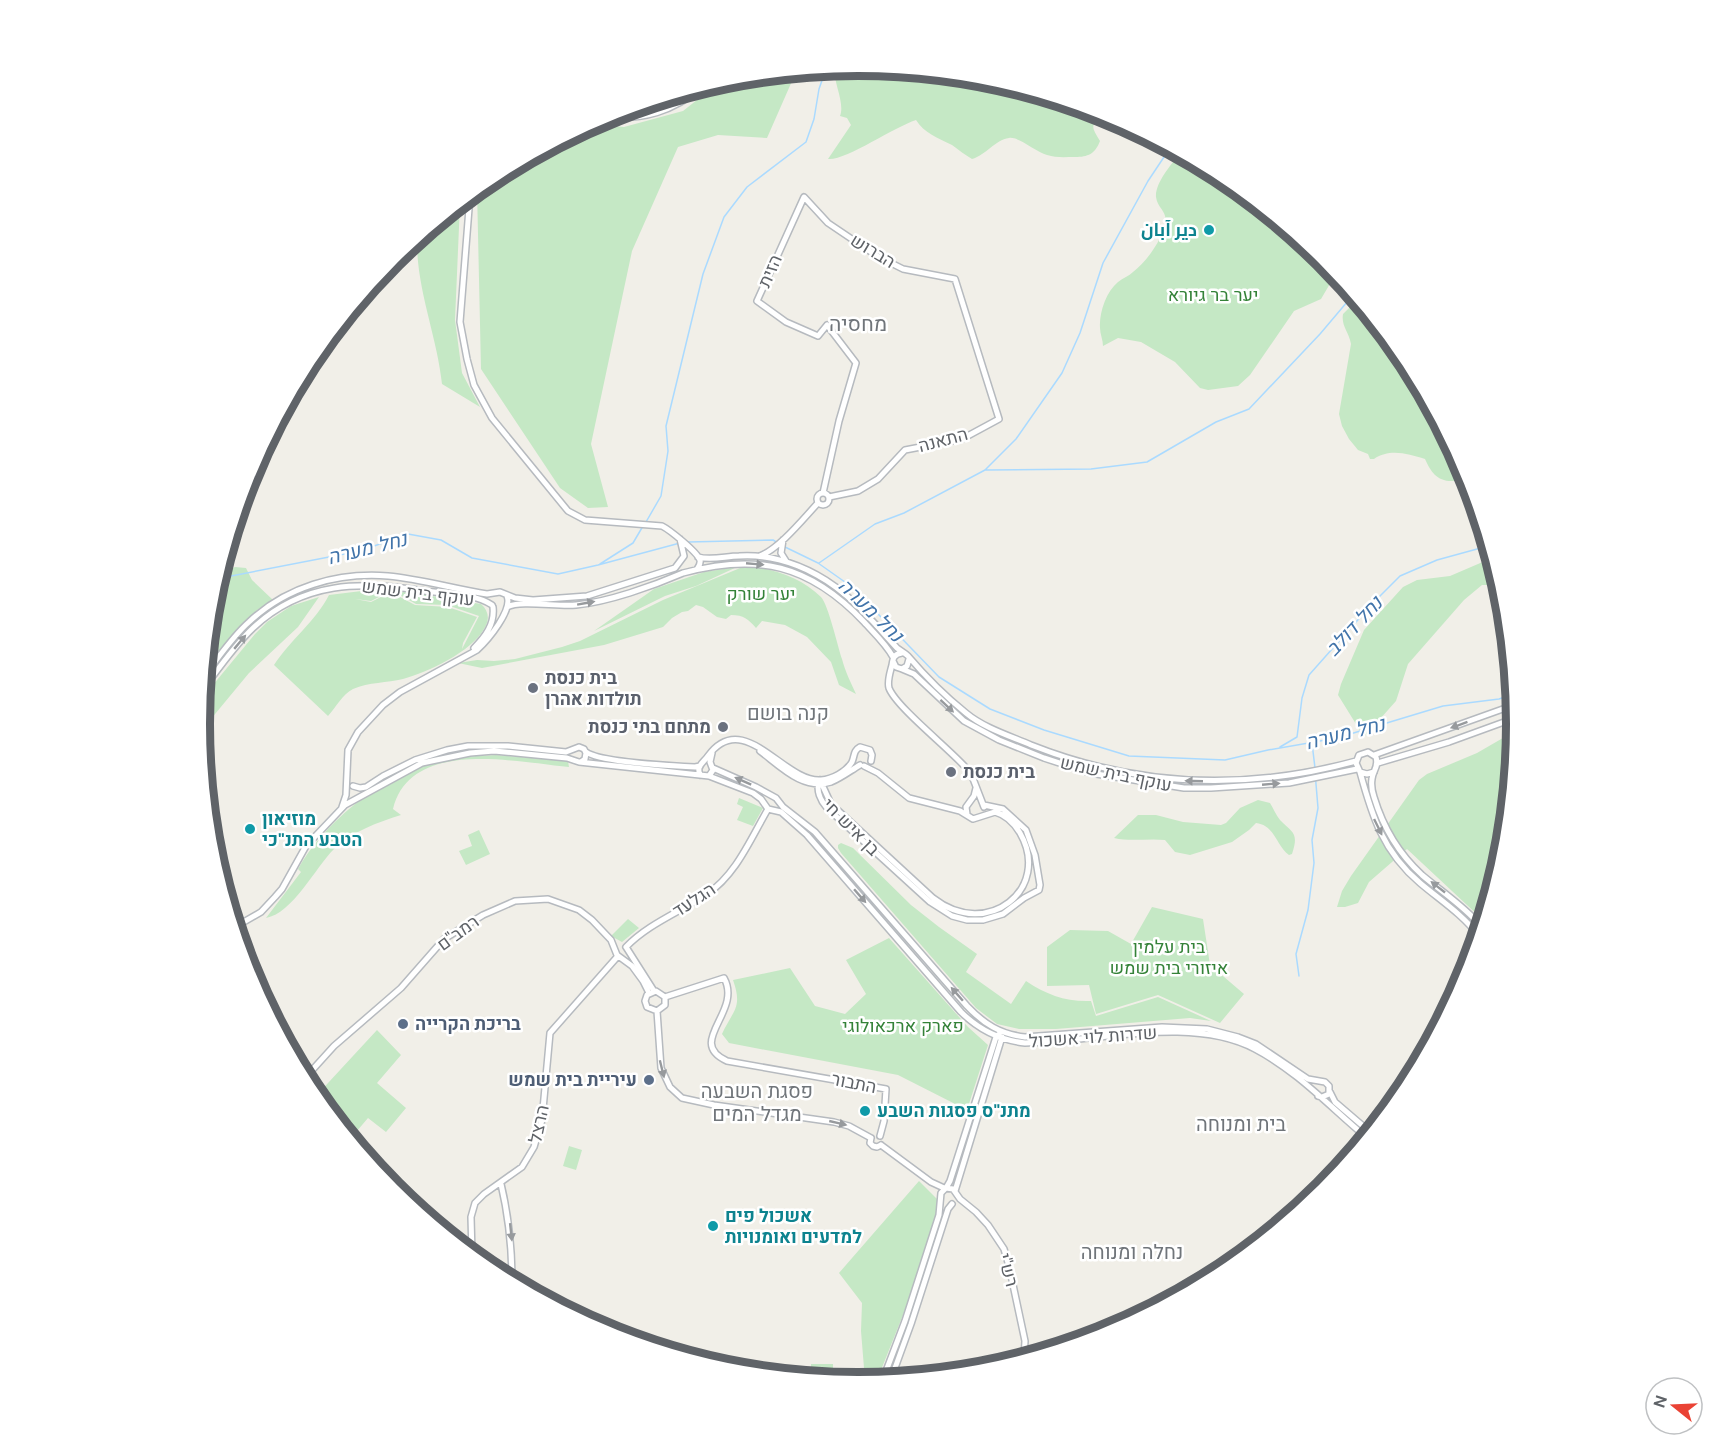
<svg xmlns="http://www.w3.org/2000/svg" width="1716" height="1448" font-family="'DM Sans',Cairo,Heebo,sans-serif">
<rect width="100%" height="100%" fill="#f1efe8"/>
<path fill="#c5e8c5" fill-rule="evenodd" d="M858 66 987 79 1108 116C1090 125 1090 124 1100 141 1095 154 1088 157 1075 157 1065 157 1056 158 1047 155 1036 152 1018 136 1009 138 995 140 986 155 972 159 965 155 959 150 952 145 938 138 924 133 916 120 894 127 845 161 828 159L851 125 847 118 840 116C845 103 834 84 834 68Z
M796 72 767 138 718 135 678 147 632 251 591 444 608 507 588 508 560 488 481 369 477 189 493 177 591 124 624 127 683 111 721 81 730 79Z
M687 92C669 104 647 107 625 110Z
M1180 153 1224 177 1324 259 1340 279 1331 282 1321 299 1294 311 1250 375 1238 386 1208 390 1200 388 1175 362 1141 342 1118 338 1103 346C1103 340 1100 334 1100 328 1099 313 1106 292 1118 282 1123 278 1129 276 1133 272 1145 263 1158 245 1163 231 1171 211 1158 211 1156 197 1155 183 1171 165 1180 153Z
M460 204 455 320 462 373 480 407 442 384C437 335 416 289 417 238Z
M1357 300 1405 359 1466 473 1468 481C1463 480 1459 481 1454 481 1437 482 1431 472 1425 459 1408 454 1390 448 1374 459H1370L1368 454 1358 450 1349 439 1342 426 1339 414 1351 344C1349 332 1341 326 1343 314Z
M1492 558 1500 585H1482L1464 600 1408 664 1396 701 1364 737 1338 695 1341 684 1364 630 1403 587 1417 580 1450 576Z
M745 566C772 568 801 577 821 597 828 604 838 647 842 659 845 671 851 683 856 694L839 685 831 662 807 637 785 625 762 621 756 628C748 619 744 615 731 615L726 619 717 617 703 607 696 605 688 611 682 612 672 618 663 627 604 645 482 668 458 663 477 660 494 661 515 659 562 647 580 641 663 600Z
M235 567 246 568 252 580 273 600 257 610 205 673 213 595 218 576Z
M737 567 696 586 665 596 594 631 654 589 704 572Z
M378 589 396 590 481 604C489 611 490 620 484 629 471 652 428 672 403 679 387 683 369 682 353 689 343 694 336 707 328 716L274 665C291 639 315 622 329 595ZM383 595H400L416 604 447 605 479 616 462 649 463 643 477 617 448 607 415 605 400 597 383 596 371 602 355 599 371 601Z
M319 597 298 627 249 673 201 731 203 697 255 634 267 622 291 606Z
M1515 731 1503 853 1483 920 1407 849 1369 882 1358 903 1345 907H1337L1342 891 1351 876 1419 780 1427 774 1477 753Z
M496 755 568 761 569 767C516 762 410 738 393 809L401 815C378 822 352 832 334 849 315 868 293 913 266 918L301 872 298 869C322 825 379 778 428 764 450 757 473 756 496 755Z
M739 798 763 808 753 826 737 820 743 807 737 804Z
M1258 800 1270 803C1273 808 1276 815 1280 820 1293 833 1299 833 1292 854L1289 855C1276 846 1275 825 1256 823L1249 830 1232 842 1190 855 1175 852 1165 840C1148 838 1131 842 1114 838L1138 815H1156L1183 822 1221 825 1226 823 1240 808Z
M479 830 490 854 466 865 459 851 472 846 468 835Z
M841 843 853 848 911 905 939 927 977 954 966 972 1011 1004 1026 981C1047 995 1066 1002 1091 1001L1096 1016 1158 997 1211 1021 1190 1018 1056 1029H1019L997 1024 976 1008 841 853 838 848V845Z
M1152 907 1203 919 1210 965 1244 994 1220 1023 1158 995 1096 1014 1089 985 1047 986V947L1070 930 1108 931 1131 944Z
M628 919 639 928 622 942 611 936Z
M889 938 968 1027 988 1045 967 1110 898 1075 729 1043 722 1034C733 1010 743 1008 733 980L790 968 815 1006 845 1014 866 994 846 960Z
M377 1030 401 1055 377 1083 406 1108 386 1132 368 1118 351 1138 316 1096Z
M569 1146 582 1150 576 1170 563 1166Z
M919 1181 938 1200V1213L909 1300 877 1380 859 1382 864 1368 861 1331 862 1303 839 1273Z
M811 1364H833V1380L811 1377Z"/>
<g fill="none" stroke-linecap="round" stroke-linejoin="round">
<path stroke="#aadaff" stroke-width="1.5" d="M986 470 1091 469 1147 462 1216 422 1249 409 1320 334 1353 295
M646 522 661 496 668 451 666 426 703 274 724 217 747 187 806 142 814 119 819 89 826 69
M688 542 773 540 778 543
M785 547 818 563 852 587 939 677 990 709 1044 730 1129 756 1225 760 1268 750 1337 738 1443 706 1499 699 1513 694
M819 563 875 524 904 513 985 470 1016 439 1062 373 1080 333 1103 263 1148 181 1170 148
M600 564 633 543 643 526
M217 583 226 577 360 551 408 534 441 540 472 558 558 574 598 565 680 543
M1312 743 1315 768
M1280 747 1297 737 1302 698 1309 675 1372 604 1400 576 1437 560 1488 546
M1299 976 1296 954 1308 910 1314 863 1312 840 1318 808 1315 772"/>
<g stroke="#b6babf" stroke-width="8">
<path id="secondary" d="M605 117C645 120 671 112 703 87
M470 196 460 322 467 359 474 385 492 418 568 511 585 520 662 526C670 530 697 552 700 560 701 564 699 566 697 569
M823 493 839 421 856 363 827 325 818 336 786 322 757 301 804 197 828 223 877 256 903 269 955 279 999 419 962 439 905 450 878 479 858 491 829 497
M817 499a6 6 0 1 1 12 0a6 6 0 1 1-12 0Z
M783 540 781 553 786 561
M760 556C780 548 803 519 818 503
M698 557C711 561 726 556 739 556 765 554 794 562 817 575 850 593 872 621 897 648 901 651 905 653 908 656 925 676 945 696 966 713 984 728 1010 736 1031 745 1137 787 1246 791 1356 761
M507 607C521 600 558 607 576 605 608 602 653 586 683 573 757 553 809 564 864 622 874 633 886 644 893 657
M474 648C485 637 495 624 493 607
M902 653C894 654 893 658 892 665 890 673 887 681 889 688 896 707 951 750 967 769L972 776 984 807
M893 661 896 667 902 669 907 666 909 659
M902 669 914 674 964 721 999 740 1044 758 1090 773 1184 788H1211L1289 783 1357 769
M205 675C219 657 232 637 249 622 286 587 337 572 388 576 421 579 454 589 487 594L500 592 515 598 533 600 587 596 675 568 684 556 680 539
M204 688C219 668 234 646 253 628 303 581 361 581 425 591 446 594 474 593 492 605
M760 751C780 766 803 791 831 782 841 778 850 771 860 765
M586 752C600 762 675 766 695 767L700 766
M1374 755 1514 705
M1378 763 1449 742 1515 718
M713 768 756 787 776 798 783 807 815 832 967 1006C984 1024 1000 1034 1025 1037L1162 1027 1207 1029 1238 1037 1256 1044 1308 1079 1325 1082 1329 1086V1094L1322 1097 1318 1096
M1360 772C1372 816 1383 852 1420 883 1440 900 1462 914 1478 935
M1374 772 1367 774 1360 772 1356 763 1359 755 1368 752 1376 757C1379 767 1373 770 1372 779 1371 785 1372 791 1374 797 1383 827 1399 854 1422 875 1442 892 1464 906 1481 926
M700 775C696 766 703 763 708 756 744 707 784 783 821 780 832 779 846 772 852 762 855 755 853 751 860 747L870 750 872 755 871 761
M709 776 713 770 710 762 712 753
M820 780 831 804 933 898C988 941 1052 888 1020 833 1014 823 1006 815 995 812L973 819 960 811 909 798 878 773 864 766
M820 780C815 790 821 801 827 808L930 902 952 916 967 920H983L1003 914 1024 898 1039 890 1040 885 1035 855 1026 830 1003 809 984 805
M353 786 360 788 366 787 383 776 415 760 447 750 468 746H508L566 752 579 747 584 749 586 753 585 759 581 762
M342 807 346 795 348 750 358 732 383 705 400 692 477 650C488 640 513 610 507 596
M768 809 781 812 807 835 961 1012C979 1030 999 1040 1025 1043 1095 1042 1192 1015 1255 1049 1297 1071 1330 1107 1366 1137
M967 814 966 807 974 796 976 788
M235 927 261 912 275 897 282 889 306 846 345 805 422 763 470 753 494 751 567 758 579 762 709 776 753 793 761 799 768 809
M626 947C648 924 680 912 707 894 736 875 751 838 768 809
M626 947 654 991
M665 997 724 978C743 1012 685 1042 727 1061L886 1089 884 1121 880 1136
M657 1011 661 1068 670 1087 682 1098 714 1105 834 1122 849 1126 871 1138
M657 1011 647 1007 645 1001 647 995 656 991 665 997
M657 1011 665 1005V997
M305 1078 334 1046 401 988 444 939 483 915 515 901 548 899 579 910 592 920 611 940 617 955 632 966 643 981 649 993
M1330 1092 1335 1102 1370 1132
M871 1138 870 1143 873 1146 877 1147 881 1145
M881 1145 931 1182 944 1188
M501 1184C509 1218 512 1247 512 1282
M946 1188 950 1181 996 1037 999 1034
M955 1191 1002 1037
M472 1254 471 1217 475 1203 484 1194 522 1167 534 1147 542 1120 550 1033 618 956
M1026 1348 1033 1351 1044 1352
M883 1379 905 1321 939 1215 941 1193 946 1188 953 1189 960 1199 976 1212 988 1225 1004 1249 1009 1266 1025 1341 1024 1358
M891 1379 911 1324 948 1209 952 1204"/>
</g>
<use href="#secondary" stroke="#fff" stroke-width="5"/>
</g>
<defs><path id="oneway-solid" d="M-6-.8H1V-3.2L6.5 0L1 3.2V.8H-6Z" transform="scale(1.5)"/></defs>
<g fill="#979a9d">
<use href="#oneway-solid" transform="translate(755 564) rotate(5)"/>
<use href="#oneway-solid" transform="translate(586 603) rotate(-10)"/>
<use href="#oneway-solid" transform="translate(240 642) rotate(-50)"/>
<use href="#oneway-solid" transform="translate(947 706) rotate(43)"/>
<use href="#oneway-solid" transform="translate(1459 725) rotate(160)"/>
<use href="#oneway-solid" transform="translate(743 781) rotate(-156)"/>
<use href="#oneway-solid" transform="translate(1194 781) rotate(-178)"/>
<use href="#oneway-solid" transform="translate(1271 784) rotate(-5)"/>
<use href="#oneway-solid" transform="translate(1378 827) rotate(64)"/>
<use href="#oneway-solid" transform="translate(1438 887) rotate(-142)"/>
<use href="#oneway-solid" transform="translate(860 896) rotate(49)"/>
<use href="#oneway-solid" transform="translate(957 994) rotate(-131)"/>
<use href="#oneway-solid" transform="translate(662 1069) rotate(76)"/>
<use href="#oneway-solid" transform="translate(838 1123) rotate(13)"/>
<use href="#oneway-solid" transform="translate(511 1232) rotate(84)"/>
</g>
<g fill="#0f9aa8" stroke="#fff" stroke-width="2">
<circle cx="1209" cy="230" r="6"/>
<circle cx="250" cy="829" r="6"/>
<circle cx="865" cy="1111" r="6"/>
<circle cx="713" cy="1226" r="6"/>
</g>
<g fill="#6b7280" stroke="#fff" stroke-width="2">
<circle cx="533" cy="688" r="6"/>
<circle cx="723" cy="727" r="6"/>
<circle cx="951" cy="772" r="6"/>
</g>
<g fill="#5c6f8a" stroke="#fff" stroke-width="2">
<circle cx="403" cy="1024" r="6"/>
<circle cx="649" cy="1080" r="6"/>
</g>
<g text-anchor="middle" stroke-width="5" stroke-linejoin="round" paint-order="stroke">
<g font-size="18" font-weight="bold" fill="#0d838f" stroke="#fff" text-anchor="start">
<text x="1197" y="236" text-anchor="end">دير آبان</text>
<text x="262" y="825">מוזיאון<tspan x="262" dy="21">הטבע התנ"כי</tspan></text>
<text x="877" y="1117">מתנ"ס פסגות השבע</text>
<text x="725" y="1222">אשכול פים<tspan x="725" dy="21">למדעים ואומנויות</tspan></text>
</g>
<g font-size="18" fill="#5f6368" stroke="#fff">
<text transform="translate(873 251) rotate(31)" y="6">הברוש</text>
<text transform="translate(770 271) rotate(-66)" y="6">הזית</text>
<text transform="translate(943 440) rotate(-15)" y="6">התאנה</text>
<text transform="translate(418 593) rotate(7)" y="6">עוקף בית שמש</text>
<text transform="translate(1116 774) rotate(12)" y="6">עוקף בית שמש</text>
<text transform="translate(851 827) rotate(45)" y="6">בן איש חי</text>
<text transform="translate(694 900) rotate(-33)" y="6">הגלעד</text>
<text transform="translate(458 933) rotate(-36)" y="6">רמב"ם</text>
<text transform="translate(1093 1037) rotate(-4)" y="6">שדרות לוי אשכול</text>
<text transform="translate(854 1083) rotate(11)" y="6">התבור</text>
<text transform="translate(539 1124) rotate(-78)" y="6">הרצל</text>
<text transform="translate(1008 1270) rotate(75)" y="6">רש"י</text>
</g>
<g font-size="18" fill="#348238" stroke="#fff">
<text x="1213" y="301">יער בר גיורא</text>
<text x="761" y="600">יער שורק</text>
<text x="1169" y="953">בית עלמין<tspan x="1169" dy="21">איזורי בית שמש</tspan></text>
<text x="903" y="1032">פארק ארכאולוגי</text>
</g>
<g font-size="18" font-weight="bold" fill="#5b616d" stroke="#fff" text-anchor="start">
<text x="545" y="684">בית כנסת<tspan x="545" dy="21">תולדות אהרן</tspan></text>
<text x="711" y="733" text-anchor="end">מתחם בתי כנסת</text>
<text x="963" y="778">בית כנסת</text>
</g>
<g font-size="18" font-weight="bold" fill="#4e5e75" stroke="#fff" text-anchor="start">
<text x="415" y="1030">בריכת הקרייה</text>
<text x="637" y="1086" text-anchor="end">עיריית בית שמש</text>
</g>
<g font-size="20" font-style="italic" fill="#4174aa" stroke="#fff">
<text transform="translate(367 548) rotate(-14)" y="7">נחל מערה</text>
<text transform="translate(871 610) rotate(44)" y="7">נחל מערה</text>
<text transform="translate(1354 626) rotate(-47)" y="7">נחל דולב</text>
<text transform="translate(1345 733) rotate(-14)" y="7">נחל מערה</text>
</g>
<g font-size="20" fill="#70757a" stroke="#fff">
<text x="788" y="720">קנה בושם</text>
<text x="757" y="1098">פסגת השבעה<tspan x="757" dy="23">מגדל המים</tspan></text>
<text x="1241" y="1131">בית ומנוחה</text>
<text x="1132" y="1259">נחלה ומנוחה</text>
</g>
<g font-size="21" fill="#70757a" stroke="#fff">
<text x="858" y="331">מחסיה</text>
</g>
</g>
<path d="M0 0H1716V1448H0ZM210 724a648 648 0 1 1 1296 0a648 648 0 1 1-1296 0Z" fill="#fff" fill-rule="evenodd"/>
<path fill="none" stroke="#5f6368" stroke-width="8" d="M210 724a648 648 0 1 1 1296 0a648 648 0 1 1-1296 0Z"/>
<g transform="translate(1674 1406) rotate(288)"><circle r="28" fill="#ffffff" stroke="#bfc1c3" stroke-width="1.5"/>
<path d="M0-4.5L10 22L0 15L-10 22Z" fill="#ea4335"/>
<text y="-9" font-size="16" font-weight="bold" text-anchor="middle" fill="#5f6368">N</text>
</g>
</svg>
